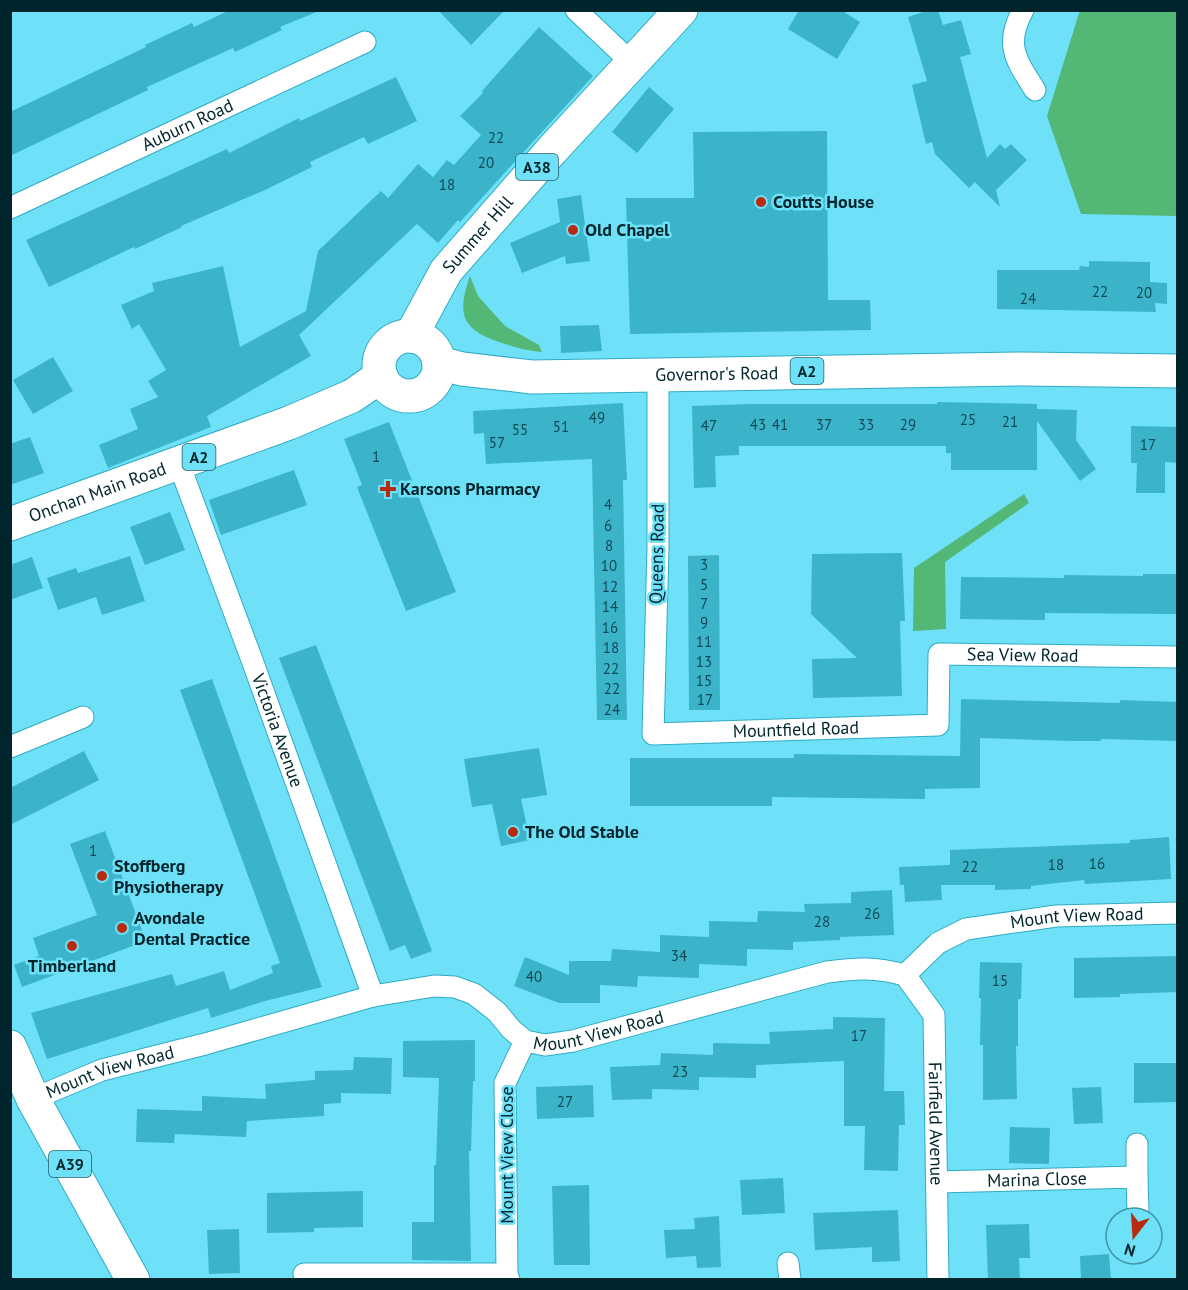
<svg xmlns="http://www.w3.org/2000/svg" width="1188" height="1290" font-family="'PT Sans',sans-serif">
<rect width="100%" height="100%" fill="#6ee1f8"/>
<path fill="#53b776" d="M1080 10 1177 11V216L1081 214 1047 116Z
M470 276 478 296 505 326 539 345 542 352C529 351 518 348 505 344 464 331 455 318 470 276Z
M1024 494 1029 503 945 562 946 629 913 631 914 568Z"/>
<path fill="#3bb4ca" d="M230 10 319 11 280 27 282 30 235 52 233 48 147 87 148 90 10 156V112L146 47 145 45 192 23 194 27Z
M438 10H505L471 45Z
M799 10H841L860 22 837 59 788 29Z
M930 10H938L943 25 961 20 971 54 960 57 987 158 1000 144 1005 149 1011 144 1027 160 996 190 1000 207 975 182 969 188 935 154 932 142 926 144 912 85 927 81 908 17Z
M539 27 593 76 460 222 458 220 438 243 417 224 299 335 311 356 207 416 211 427 108 468 99 445 138 429 130 409 158 397 148 381 166 370 139 324 132 329 121 305 154 291 152 283 223 266 240 347 306 311 318 251 381 191 388 198 418 164 433 177 447 160 454 165 481 135 460 116 483 93 482 91Z
M396 77 417 121 368 144 364 137 310 162 312 167 265 190 181 226 182 227 135 249 134 247 49 287 26 240 227 149 229 153 299 118 300 121Z
M649 87 674 109 637 153 612 132Z
M827 131 828 300H870L871 330 630 334 626 198H694L693 132Z
M581 195 590 261 566 264 565 256 522 273 510 243 560 222 557 199Z
M1089 261 1150 262V282L1167 283V304L1155 303 1156 312 997 309V270H1079L1080 266 1089 267Z
M599 325 602 351 561 353 560 326Z
M53 357 73 391 33 414 13 380Z
M937 402 1037 404V409L1077 410 1076 440 1096 469 1080 481 1037 421V470H951V453H946V446H739V455L715 456 716 487 694 488 692 406 750 404H937Z
M623 403 627 480H623L627 720H597L592 459 486 464 484 433 474 434 473 411Z
M389 422 456 592 406 611 357 487 362 485 344 439Z
M1131 426 1178 427V463L1165 462V493H1136L1137 463H1131Z
M30 437 44 473 10 485V444Z
M294 470 307 505 221 535 209 500Z
M170 512 185 550 145 565 130 527Z
M902 553 905 621H900L902 696 813 698 812 659 857 658 811 614 812 554Z
M719 555 720 710H689L688 556Z
M130 556 145 601 102 615 96 597 58 610 47 578 76 568 78 573Z
M32 557 43 588 10 600V565Z
M1143 574H1178V614L1045 613V620L960 619 961 577 1064 578V575L1143 576Z
M316 645 432 951 411 959 405 945 390 951 279 658Z
M212 679 322 987 265 1001 211 1018 208 1008 47 1059 31 1013 172 974 176 986 224 971 230 990 273 973 271 966 280 963 180 690Z
M961 699 1120 703V700L1178 702V741L1101 739V741H1071L980 738V788L925 789V799L772 797V806H630V758H794V754L960 756Z
M539 748 547 795 521 799 530 840 501 846 492 804 472 807 464 759Z
M84 751 99 780 10 825V788Z
M105 831 146 941 22 987 14 965 39 956 33 938 97 915 70 844Z
M1169 837 1171 879 1085 884 1084 880 1031 886V889L995 890V885H941L942 900 905 902 904 885H900L899 867 950 865V850L1130 843V840Z
M892 890 894 935 840 937V940L793 942V950L747 949V966L699 964V978L638 976 637 987 600 985V1003H559L514 986 525 957 569 975V961H611L612 949 660 952V935L709 937V921L757 922 758 911 805 912 804 904 851 903V892Z
M1178 956V992L1120 994V997L1074 998V958Z
M980 962 1022 963 1021 999H1018V1046H1016L1017 1099 983 1100V1045H980L981 998H979Z
M833 1017 885 1018 884 1091H904L905 1125H899L898 1171 864 1170 865 1126H844V1061L756 1065V1078L699 1077V1090L652 1089V1099L612 1100 610 1067 660 1065 661 1053 713 1055V1043L770 1044 769 1032 833 1029Z
M475 1040V1081H473L471 1151H469L471 1261 412 1260V1222H434V1165H436L439 1078 403 1077V1041Z
M354 1057 392 1058 391 1094 341 1093V1103L324 1104V1116L247 1121 246 1137 175 1134 174 1143 136 1142 137 1109 202 1111V1096L266 1099 265 1084 315 1080V1071L353 1070Z
M1134 1063H1178V1102L1134 1103Z
M593 1085 594 1117 537 1119 536 1087Z
M1101 1087 1103 1123 1074 1124 1072 1088Z
M1010 1127 1050 1128 1049 1164 1009 1163Z
M783 1178 785 1213 742 1215 740 1180Z
M589 1185 590 1265H554L552 1186Z
M363 1191V1227L314 1228V1232L267 1233V1193Z
M898 1210 900 1261 872 1262V1247L815 1250 813 1213Z
M719 1216 721 1267 697 1268 696 1256 666 1258 664 1230 695 1229 694 1218Z
M1029 1224 1030 1258H1019L1020 1280H988L986 1225Z
M239 1229 240 1273 209 1274 207 1230Z
M1109 1254 1111 1280H1081L1080 1256Z"/>
<g fill="none" stroke-linecap="round" stroke-linejoin="round">
<g stroke="#30abc2" stroke-width="23">
<g id="minor">
<path d="M576 10 633 64"/>
<path d="M1023 10C1004 45 1016 60 1035 90"/>
<path id="s1" d="M10 208 365 42"/>
<path id="s2" d="M658 373V548L653 734 938 725 939 654 1178 657"/>
<path id="s3" d="M179 464 252 660 373 996"/>
<path d="M10 747 83 717"/>
<path id="s4" d="M905 975 934 1015 938 1280"/>
<path id="s5" d="M33 1099 102 1070 205 1044 373 996 434 986 455 987 474 994 497 1012 511 1029 525 1041 545 1045 573 1041 827 972C858 968 874 967 905 975L938 943 966 929 1056 916 1178 913"/>
<path d="M1137 1144V1177"/>
<path id="s6" d="M937 1182 1137 1177 1138 1212"/>
<path d="M788 1263 790 1280"/>
<path d="M304 1274H507"/>
<path d="M509 1280 507 1274 505 1083 525 1041"/>
</g>
</g>
<g stroke="#30abc2" stroke-width="35">
<g id="primary">
<path id="s7" d="M411 336 446 271 552 150 681 10"/>
</g>
</g>
<g stroke="#30abc2" stroke-width="35">
<g id="trunk">
<circle cx="409" cy="366" r="30"/>
<path id="s8" d="M439 363 462 369 532 377 1023 369 1178 371"/>
<path id="s9" d="M10 524 289 423 352 396 381 376"/>
<path d="M10 1047 33 1099 133 1280"/>
</g>
</g>
<use href="#minor" stroke="#fff" stroke-width="21"/>
<use href="#primary" stroke="#fff" stroke-width="33"/>
<use href="#trunk" stroke="#fff" stroke-width="33"/>
</g>
<g fill="#b72b0f" stroke="#6ee1f8" stroke-width="2">
<circle cx="761" cy="202" r="6"/>
<circle cx="573" cy="230" r="6"/>
<path d="M385 480h6v6h6v6h-6v6h-6v-6h-6v-6h6z"/>
<circle cx="513" cy="832" r="6"/>
<circle cx="102" cy="876" r="6"/>
<circle cx="122" cy="928" r="6"/>
<circle cx="72" cy="946" r="6"/>
</g>
<g text-anchor="middle" stroke-width="5" stroke-linejoin="round" paint-order="stroke">
<g font-size="15" fill="#0f4954">
<text x="496" y="143">22</text>
<text x="486" y="168">20</text>
<text x="447" y="190">18</text>
<text x="1100" y="297">22</text>
<text x="1144" y="298">20</text>
<text x="1028" y="304">24</text>
<text x="597" y="423">49</text>
<text x="968" y="425">25</text>
<text x="1010" y="427">21</text>
<text x="758" y="430">43</text>
<text x="780" y="430">41</text>
<text x="824" y="430">37</text>
<text x="866" y="430">33</text>
<text x="908" y="430">29</text>
<text x="709" y="431">47</text>
<text x="561" y="432">51</text>
<text x="520" y="435">55</text>
<text x="497" y="448">57</text>
<text x="1148" y="450">17</text>
<text x="376" y="462">1</text>
<text x="608" y="510">4</text>
<text x="608" y="531">6</text>
<text x="609" y="551">8</text>
<text x="704" y="570">3</text>
<text x="609" y="571">10</text>
<text x="704" y="590">5</text>
<text x="610" y="592">12</text>
<text x="704" y="609">7</text>
<text x="610" y="612">14</text>
<text x="704" y="628">9</text>
<text x="610" y="633">16</text>
<text x="704" y="647">11</text>
<text x="611" y="653">18</text>
<text x="704" y="667">13</text>
<text x="611" y="674">22</text>
<text x="704" y="686">15</text>
<text x="612" y="694">22</text>
<text x="705" y="705">17</text>
<text x="612" y="715">24</text>
<text x="93" y="856">1</text>
<text x="1097" y="869">16</text>
<text x="1056" y="870">18</text>
<text x="970" y="872">22</text>
<text x="872" y="919">26</text>
<text x="822" y="927">28</text>
<text x="679" y="961">34</text>
<text x="534" y="982">40</text>
<text x="1000" y="986">15</text>
<text x="859" y="1041">17</text>
<text x="680" y="1077">23</text>
<text x="565" y="1107">27</text>
</g>
<g fill="#6ee1f8" stroke="#215d69" stroke-width="1.5">
<rect x="516" y="154" width="42" height="26" rx="4.5"/>
<rect x="790.5" y="358" width="33" height="26" rx="4.5"/>
<rect x="182.5" y="444" width="33" height="26" rx="4.5"/>
<rect x="49" y="1151" width="42" height="26" rx="4.5"/>
</g>
<g font-size="16" font-weight="bold" fill="#00252c">
<text x="537" y="173">A38</text>
<text x="807" y="377">A2</text>
<text x="199" y="463">A2</text>
<text x="70" y="1170">A39</text>
</g>
<g font-size="18" fill="#00252c" stroke="#6ee1f8">
<text dy="6" stroke="none"><textPath href="#s1" startOffset="196">Auburn Road</textPath></text>
<text dy="6" stroke="none"><textPath href="#s7" startOffset="122">Summer Hill</textPath></text>
<text dy="6" stroke="none"><textPath href="#s8" startOffset="279">Governor's Road</textPath></text>
<text dy="6" stroke="none"><textPath href="#s9" startOffset="93">Onchan Main Road</textPath></text>
<text transform="translate(657 554) rotate(-89)" y="6">Queens Road</text>
<text dy="6" stroke="none"><textPath href="#s2" startOffset="801">Sea View Road</textPath></text>
<text dy="6" stroke="none"><textPath href="#s2" startOffset="504">Mountfield Road</textPath></text>
<text dy="6" stroke="none"><textPath href="#s3" startOffset="284">Victoria Avenue</textPath></text>
<text dy="6" stroke="none"><textPath href="#s5" startOffset="1108">Mount View Road</textPath></text>
<text dy="6" stroke="none"><textPath href="#s5" startOffset="604">Mount View Road</textPath></text>
<text dy="6" stroke="none"><textPath href="#s5" startOffset="82">Mount View Road</textPath></text>
<text dy="6" stroke="none"><textPath href="#s4" startOffset="158">Fairfield Avenue</textPath></text>
<text transform="translate(507 1155) rotate(-90)" y="6">Mount View Close</text>
<text dy="6" stroke="none"><textPath href="#s6" startOffset="100">Marina Close</textPath></text>
</g>
<g font-size="18" font-weight="bold" fill="#00252c" stroke="#6ee1f8" text-anchor="start">
<text x="773" y="208">Coutts House</text>
<text x="585" y="236">Old Chapel</text>
<text x="400" y="495">Karsons Pharmacy</text>
<text x="525" y="838">The Old Stable</text>
<text x="114" y="872">Stoffberg<tspan x="114" dy="21">Physiotherapy</tspan></text>
<text x="134" y="924">Avondale<tspan x="134" dy="21">Dental Practice</tspan></text>
<text x="72" y="972" text-anchor="middle">Timberland</text>
</g>
</g>
<rect width="1188" height="1290" fill="none" stroke="#00252c" stroke-width="24"/>
<g transform="translate(1134 1236) rotate(197)"><circle r="28" fill="#6ee1f8" stroke="#4296a6" stroke-width="1.5"/>
<path d="M0-4.5L10 22L0 15L-10 22Z" fill="#b72b0f"/>
<text y="-9" font-size="16" font-weight="bold" text-anchor="middle" fill="#00252c">N</text>
</g>
</svg>
